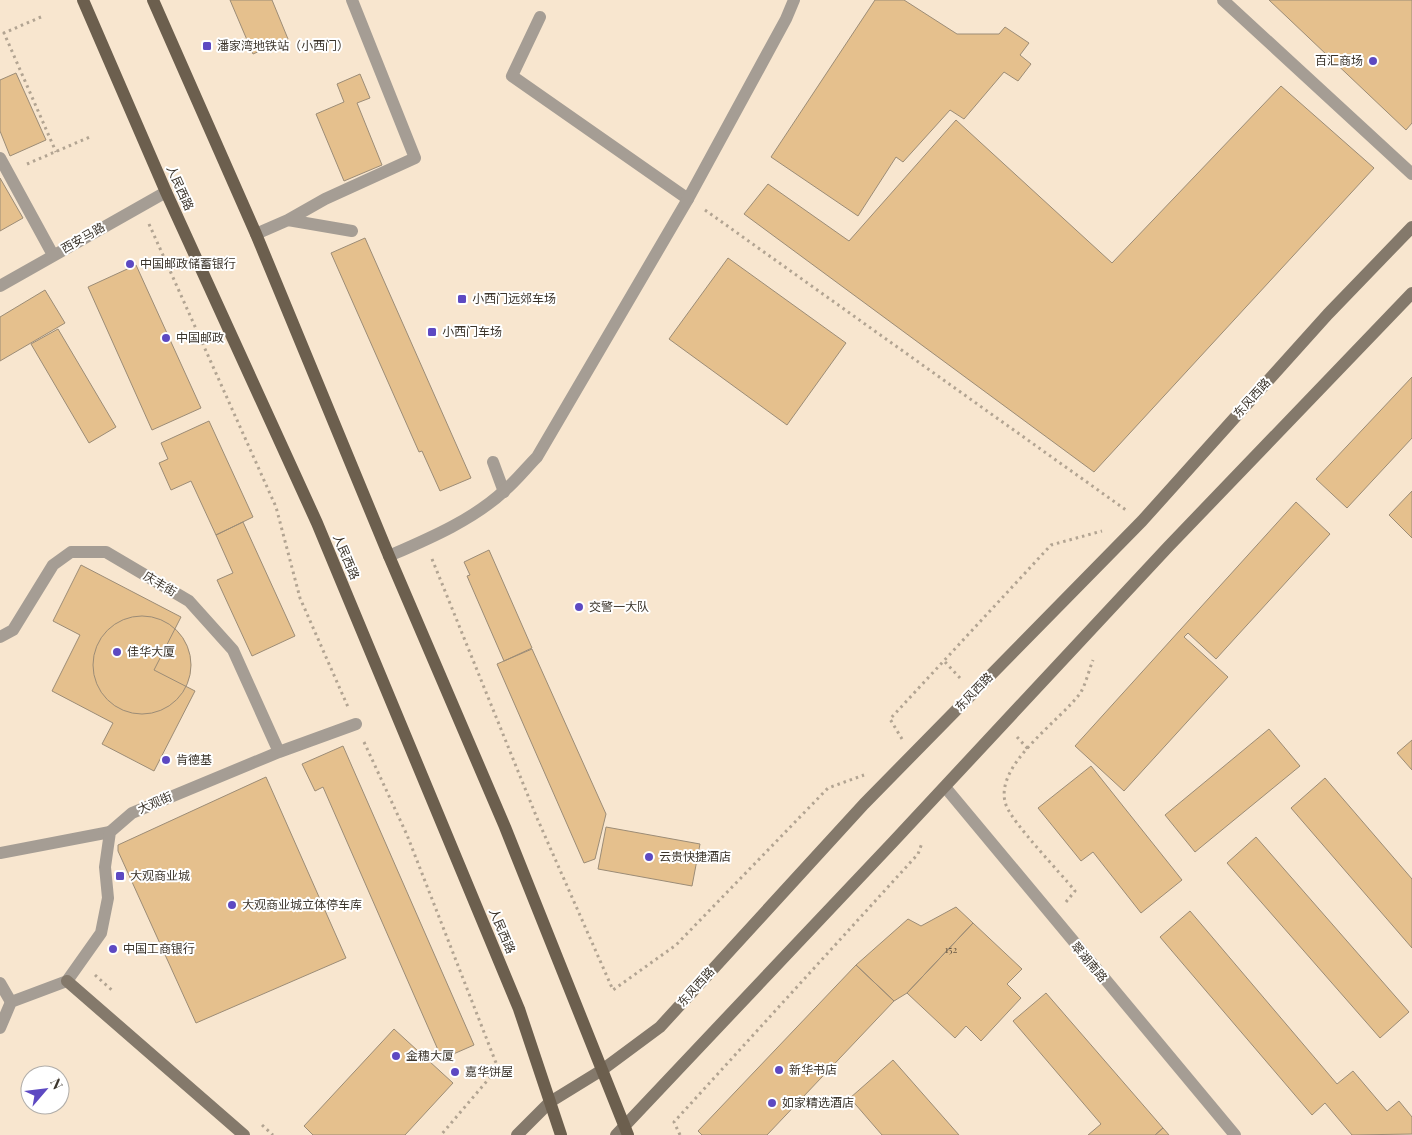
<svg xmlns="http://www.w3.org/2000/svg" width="1412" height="1135" font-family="'Playfair Display','Noto Sans SC',serif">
<rect width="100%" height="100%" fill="#f8e6cf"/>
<path fill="#e5c08d" stroke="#9c8c76" d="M230 0H272L288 39 253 54Z
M875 0H904L957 34H999L1005 27 1029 43 1020 55 1031 64 1018 81 1004 72 964 119 950 110 903 162 896 157 858 216 771 157Z
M1269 0H1412V123L1406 130Z
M16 73 46 140 10 156 0 131V80Z
M360 74 370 98 357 103 382 165 344 181 316 114 344 102 337 84Z
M1281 86 1374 168 1094 472 744 214 768 184 849 241 956 120 1112 263Z
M0 178 23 218 0 231Z
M365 238 471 478 440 491 422 451 419 452 331 253Z
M728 258 846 343 787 425 669 339Z
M136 265 201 408 152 430 88 287Z
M45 290 65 323 0 361V317Z
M58 329 116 427 89 443 31 344Z
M1412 377V438L1347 508 1316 479Z
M209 421 253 517 216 535 191 481 171 490 159 463 168 459 161 443Z
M1412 491V538L1389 515Z
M1296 502 1330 534 1216 659 1188 633 1184 637 1228 677 1124 791 1075 746Z
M243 522 295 636 252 656 217 580 233 573 216 535Z
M489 550 532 648 504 661 467 576 470 575 464 562Z
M81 565 181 617 154 670 195 691 154 771 102 744 113 723 52 691 80 635 53 621Z
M93 665a49 49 0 1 1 98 0a49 49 0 1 1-98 0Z
M532 649 606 814 595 859 584 863 497 664Z
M1269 729 1300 766 1195 852 1165 815Z
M1412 740V770L1397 753Z
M343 746 474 1045 442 1059 323 787 315 791 302 764Z
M1091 766 1182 880 1141 913 1093 852 1081 861 1038 808Z
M266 777 346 958 196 1023 118 851V845Z
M1325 778 1412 879V948L1291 808Z
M606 827 700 844 692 886 598 869Z
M1256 837 1409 1012 1380 1038 1227 863Z
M956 907 973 923 907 993 894 1001 856 965 908 919 921 926Z
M1190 911 1337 1084 1353 1071 1387 1111 1399 1101 1412 1117V1134L1352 1135 1325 1103 1312 1115 1160 937Z
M973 923 1022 969 1007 984 1021 998 981 1041 966 1026 955 1038 907 993Z
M856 965 894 1001 767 1135H702L698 1131Z
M1046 993 1163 1128 1155 1135H1088L1101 1124 1013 1021Z
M394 1029 453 1083 405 1135H313L304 1126Z
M893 1060 959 1135H882L850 1098Z
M1163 1128 1169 1135H1155Z"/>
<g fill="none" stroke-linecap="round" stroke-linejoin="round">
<path stroke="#b2a492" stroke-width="3" stroke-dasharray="2.5 4" stroke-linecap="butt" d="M41 17 4 33 56 152
M27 164 92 136
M705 210 1126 510
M149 224 276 507 300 598 348 707
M432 559 537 818 613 990 676 945 828 788 864 775
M945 662 960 678
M1017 737 1028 749
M902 739 890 719 1051 545 1102 531
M364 742 407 835 498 1068 441 1135
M1066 902 1075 891C1060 872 1013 824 1006 805 992 765 1061 721 1081 692 1086 683 1089 670 1093 660
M95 975 114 992
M262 1125 273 1135
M680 1135 674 1122 918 854 922 843"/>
<path stroke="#a59d94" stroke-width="12" d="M1223 0 1412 174
M540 17 512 76 688 199
M0 158 53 255
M288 220 352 231
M256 234 288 220 325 199 415 158 352 0
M493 462 504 492"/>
<path stroke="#a59d94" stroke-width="12" d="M0 853 110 832
M0 983 11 1002"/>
<path stroke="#a59d94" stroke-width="12" d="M0 286 166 192
M389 556C428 539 473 520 504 491 516 481 526 468 537 457L688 199 786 19 794 0
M0 637 13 630 53 565 71 552H106L189 601 233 650 279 752
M0 1028 11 1002 67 981 101 933 108 898 105 867 110 832 132 813 279 752 356 724"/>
<path stroke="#a59d94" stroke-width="12" d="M945 787 1235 1135"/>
<path stroke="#84796b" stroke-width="12" d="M67 981 244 1135
M517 1135 550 1102 602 1070 660 1027 864 804 1142 521 1328 314 1412 227
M616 1135 893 842 1168 547 1412 293"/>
<path stroke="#6c5f4e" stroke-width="12" d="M83 0 166 192 317 523 519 1009 561 1135
M153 0 256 234 389 556 505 827 628 1135"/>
</g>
<g fill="#5d49c2" stroke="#fff" stroke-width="2">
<rect x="202" y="41" width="10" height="10" rx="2.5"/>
<circle cx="1373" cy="61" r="5"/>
<circle cx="130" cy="264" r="5"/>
<rect x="457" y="294" width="10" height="10" rx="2.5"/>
<rect x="427" y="327" width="10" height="10" rx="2.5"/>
<circle cx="166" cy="338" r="5"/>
<circle cx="579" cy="607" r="5"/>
<circle cx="117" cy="652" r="5"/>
<circle cx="166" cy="760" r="5"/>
<circle cx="649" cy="857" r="5"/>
<rect x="115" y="871" width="10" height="10" rx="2.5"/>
<circle cx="232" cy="905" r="5"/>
<circle cx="113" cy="949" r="5"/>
<circle cx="396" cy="1056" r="5"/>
<circle cx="779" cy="1070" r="5"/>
<circle cx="455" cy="1072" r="5"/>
<circle cx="772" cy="1103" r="5"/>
</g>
<g text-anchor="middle" stroke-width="4" stroke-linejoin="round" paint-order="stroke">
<g font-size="10" fill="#665744">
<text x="951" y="953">152</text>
</g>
<g font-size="12" fill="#3b342b" stroke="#fff" text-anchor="start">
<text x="217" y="50">潘家湾地铁站（小西门）</text>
<text x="1363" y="65" text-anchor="end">百汇商场</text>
<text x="140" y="268">中国邮政储蓄银行</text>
<text x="472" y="303">小西门远郊车场</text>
<text x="442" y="336">小西门车场</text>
<text x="176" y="342">中国邮政</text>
<text x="589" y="611">交警一大队</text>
<text x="127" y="656">佳华大厦</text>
<text x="176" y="764">肯德基</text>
<text x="659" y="861">云贵快捷酒店</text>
<text x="130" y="880">大观商业城</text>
<text x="242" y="909">大观商业城立体停车库</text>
<text x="123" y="953">中国工商银行</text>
<text x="406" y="1060">金穗大厦</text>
<text x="789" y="1074">新华书店</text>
<text x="465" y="1076">嘉华饼屋</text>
<text x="782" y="1107">如家精选酒店</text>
</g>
<g font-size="12" fill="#3b342b" stroke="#fff">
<text transform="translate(180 188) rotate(66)" y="4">人民西路</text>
<text transform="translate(83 238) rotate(-30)" y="4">西安马路</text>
<text transform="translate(1252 398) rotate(-48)" y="4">东风西路</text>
<text transform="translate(346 557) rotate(67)" y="4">人民西路</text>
<text transform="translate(160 584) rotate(31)" y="4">庆丰街</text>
<text transform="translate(974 692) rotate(-46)" y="4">东风西路</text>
<text transform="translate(155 803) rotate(-23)" y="4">大观街</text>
<text transform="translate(502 931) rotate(67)" y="4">人民西路</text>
<text transform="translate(1089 962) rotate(50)" y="4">翠湖南路</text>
<text transform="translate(696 987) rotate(-48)" y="4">东风西路</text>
</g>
</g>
<g transform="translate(45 1090) rotate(62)"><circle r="24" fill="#ffffff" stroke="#b1aeaa"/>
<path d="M0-4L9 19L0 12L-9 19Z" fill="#5d49c2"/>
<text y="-8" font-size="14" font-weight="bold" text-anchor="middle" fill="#3b342b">N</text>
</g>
</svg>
